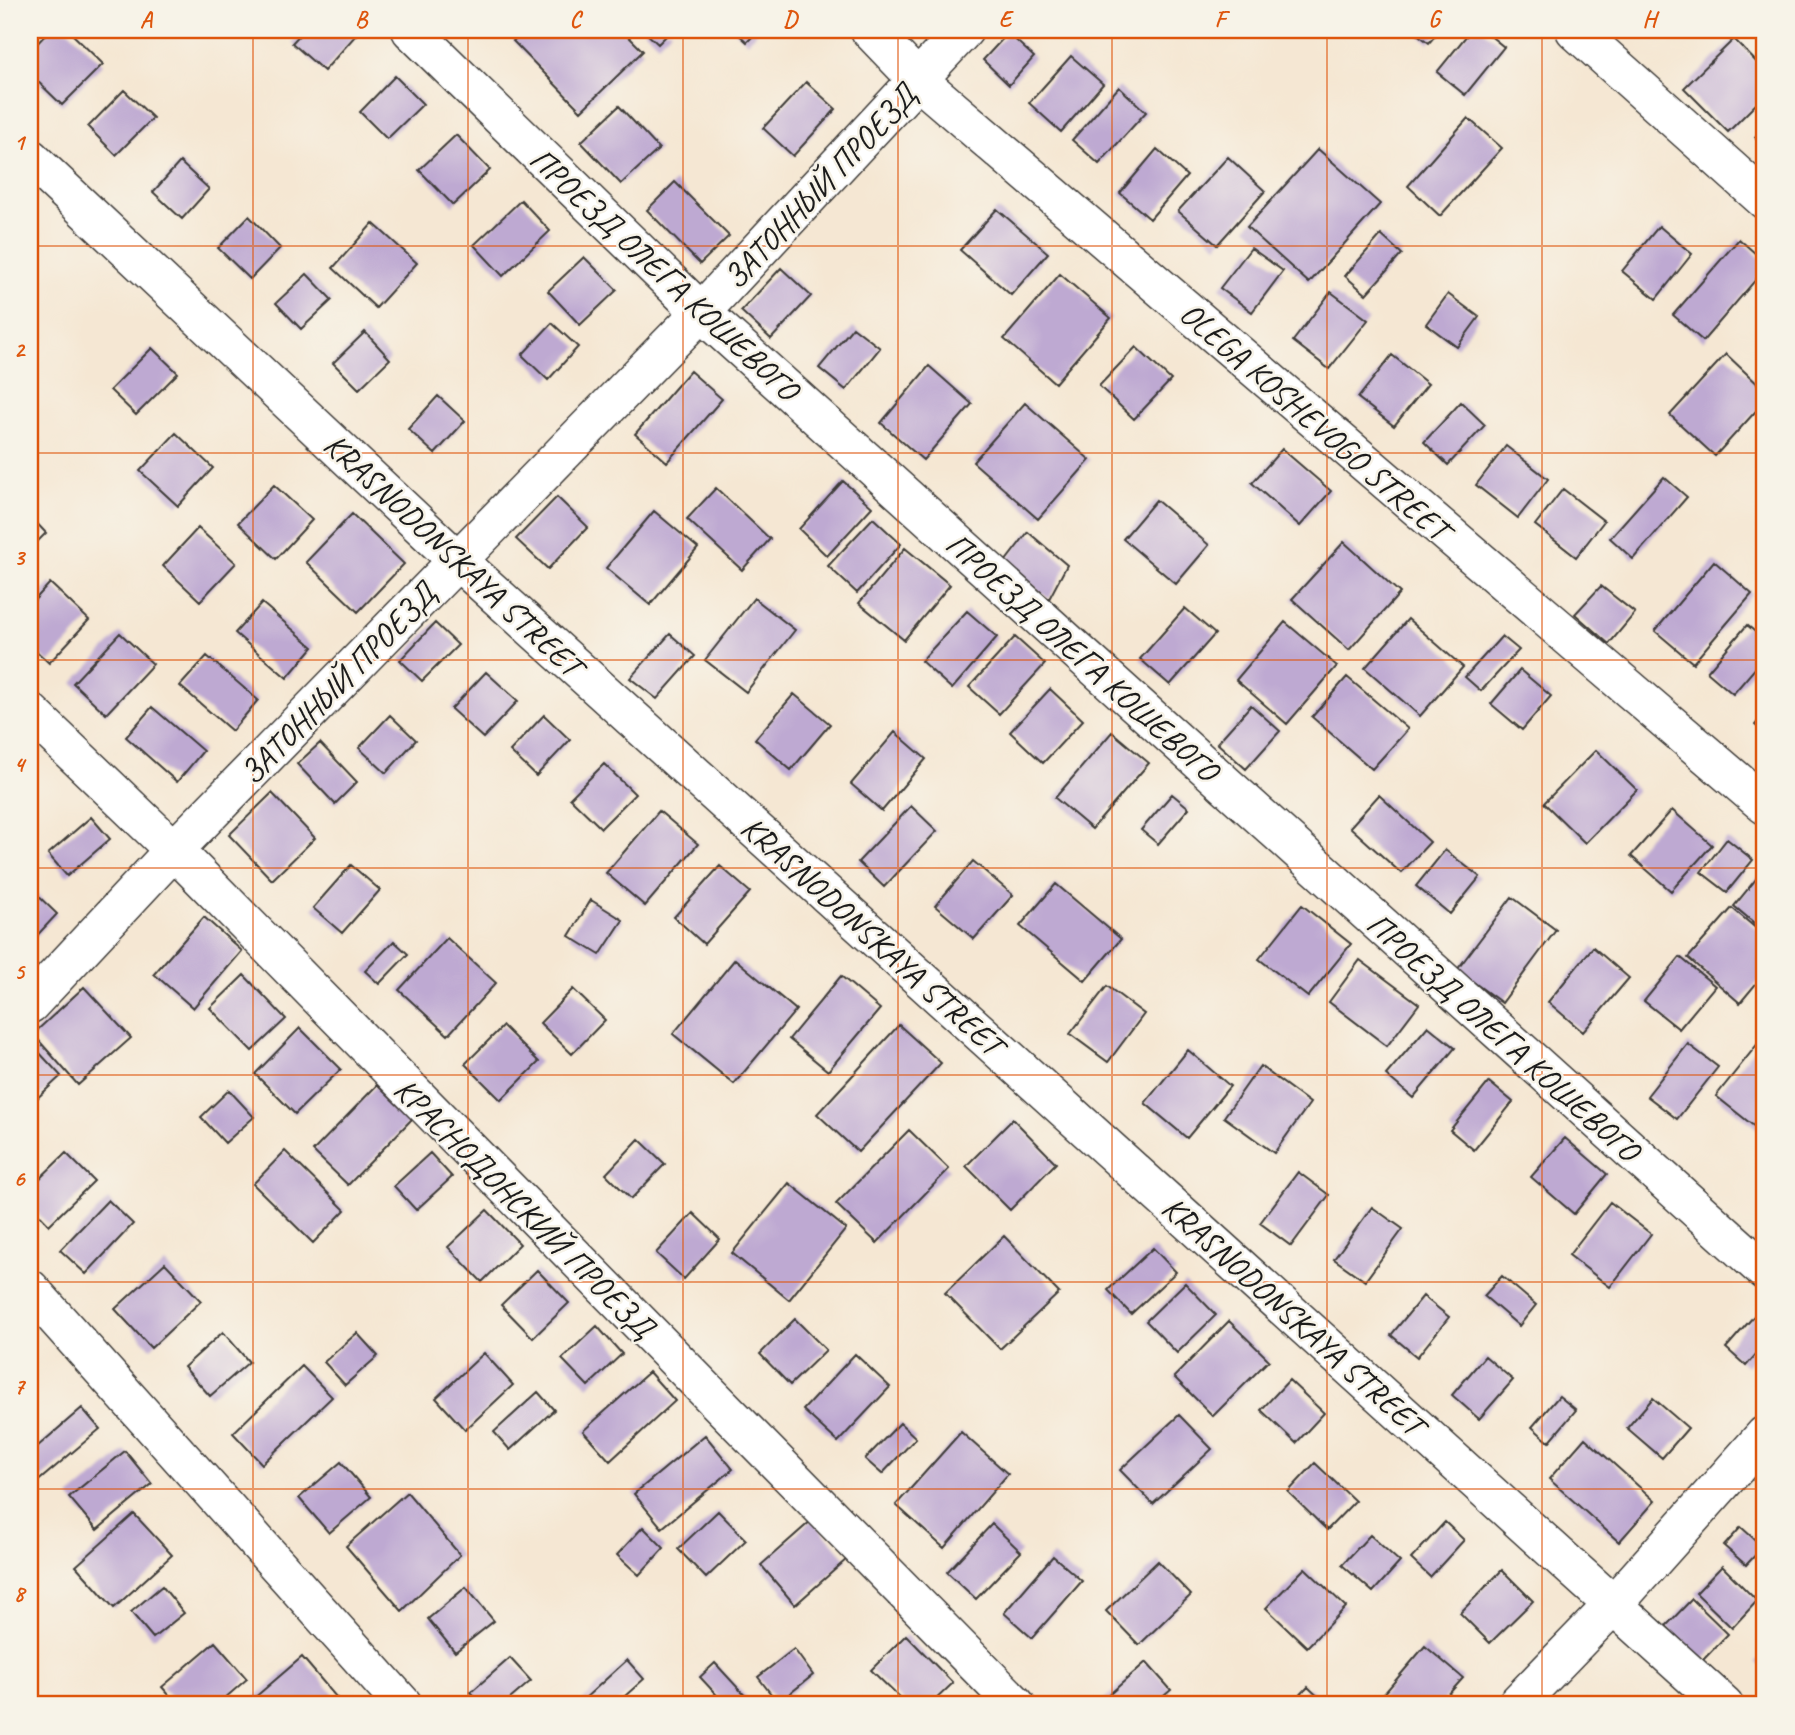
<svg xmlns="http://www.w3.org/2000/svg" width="1795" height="1735" font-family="Caveat,sans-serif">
<rect width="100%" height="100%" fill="#f7f3e8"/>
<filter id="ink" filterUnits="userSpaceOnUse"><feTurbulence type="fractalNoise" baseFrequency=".0143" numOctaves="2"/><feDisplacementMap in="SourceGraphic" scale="14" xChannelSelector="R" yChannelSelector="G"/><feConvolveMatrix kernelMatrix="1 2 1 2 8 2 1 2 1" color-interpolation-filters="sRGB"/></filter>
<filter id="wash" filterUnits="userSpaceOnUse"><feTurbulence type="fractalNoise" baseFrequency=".00686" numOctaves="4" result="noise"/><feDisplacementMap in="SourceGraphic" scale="28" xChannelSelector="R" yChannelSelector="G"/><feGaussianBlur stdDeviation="1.57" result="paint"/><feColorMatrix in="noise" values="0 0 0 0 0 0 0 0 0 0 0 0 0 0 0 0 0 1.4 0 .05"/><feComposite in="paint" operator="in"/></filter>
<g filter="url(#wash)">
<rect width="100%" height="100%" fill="#f5e7d3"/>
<g id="blocks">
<path fill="#bea9d2" d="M50 30H68L103 64 62 105 30 74V51Z
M304 30H349L356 35 324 71 292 43Z
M525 30H622L643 51 581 111 513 41Z
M643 30H672L658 44Z
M734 30H759L747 42Z
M1412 30H1440L1429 43Z
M1471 30H1483L1504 47 1465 95 1437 72Z
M1008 33 1034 57 1009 85 983 60Z
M1734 39 1765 71V95L1728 132 1684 88Z
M1071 56 1103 84 1061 132 1029 103Z
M395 76 423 104 387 139 360 112Z
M806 82 836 109 793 156 763 128Z
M1119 87 1146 112 1099 164 1072 140Z
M124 90 153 118 116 155 88 127Z
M619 106 659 149 621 184 581 142Z
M1468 118 1502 148 1440 216 1408 186Z
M1765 126V147L1755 137Z
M456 135 490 170 453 205 419 170Z
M1157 149 1187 176 1150 219 1120 193Z
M1318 149 1380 204 1309 283 1247 227Z
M1228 157 1265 191 1217 245 1178 211Z
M180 162 209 189 182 219 153 192Z
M675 182 729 236 700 264 647 210Z
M521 200 550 231 503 276 474 245Z
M997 209 1048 253 1011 295 960 250Z
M249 216 280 248 250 279 218 248Z
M373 223 417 263 376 308 333 268Z
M1659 226 1692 254 1656 299 1622 271Z
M1381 235 1402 254 1366 294 1345 276Z
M1739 239 1765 262V269L1703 341 1673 315Z
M1251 248 1283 271 1252 312 1220 288Z
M584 257 617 290 580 325 548 291Z
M781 268 811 296 771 339 741 311Z
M307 274 332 300 301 329 276 303Z
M1060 274 1111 318 1055 383 1004 339Z
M1331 292 1368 320 1329 369 1293 341Z
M1448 294 1479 317 1457 347 1426 324Z
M552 323 578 347 548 380 522 355Z
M853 327 880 348 846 390 819 368Z
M365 332 390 359 359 389 333 363Z
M1136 347 1171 380 1134 419 1099 386Z
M152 348 178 373 136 415 110 390Z
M1726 354 1765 391V401L1715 456 1670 415Z
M1392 355 1428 384 1394 426 1358 398Z
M929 366 972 404 923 460 881 423Z
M690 371 722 399 667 462 635 434Z
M438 396 465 421 435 454 408 429Z
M1461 402 1485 425 1448 465 1424 442Z
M1025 403 1090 460 1038 519 973 462Z
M176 433 213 468 178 506 140 471Z
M1506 446 1548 479 1518 518 1476 485Z
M1282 449 1331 491 1300 526 1252 483Z
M1664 477 1687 497 1633 559 1610 538Z
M843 481 872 507 827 556 799 529Z
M274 485 312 520 276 559 238 523Z
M716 488 770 539 742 570 687 519Z
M1563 489 1604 521 1576 557 1535 525Z
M557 497 588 527 548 569 516 539Z
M1156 500 1209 545 1176 584 1123 539Z
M654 511 698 548 650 605 606 568Z
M352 514 404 564 358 612 306 562Z
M30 516 46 533 30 549Z
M873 518 901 544 857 593 828 566Z
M198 528 236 563 200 601 163 566Z
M1028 532 1067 565 1049 599 1005 562Z
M1344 542 1400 593 1349 650 1292 599Z
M905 548 950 585 904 640 859 603Z
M1714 561 1752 594 1693 663 1655 631Z
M50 583 89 620 49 663 30 645V605Z
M1601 586 1635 613 1609 644 1575 614Z
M754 598 795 630 746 692 705 660Z
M262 603 313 647 287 678 235 633Z
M1185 608 1215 634 1170 685 1140 659Z
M967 611 997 637 952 689 921 661Z
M1408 619 1463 667 1420 716 1365 668Z
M1285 622 1337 666 1287 724 1236 680Z
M435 623 458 645 422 681 400 660Z
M1747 625 1765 640V657L1733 694 1707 672Z
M120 633 153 664 106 714 73 683Z
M670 634 695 656 657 699 630 678Z
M1502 636 1519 650 1481 691 1465 677Z
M1015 637 1045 664 999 714 969 687Z
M207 656 258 700 232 731 180 686Z
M1520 670 1551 696 1522 730 1491 704Z
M486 672 518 701 483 738 451 709Z
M1347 677 1408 729 1372 769 1312 717Z
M1050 689 1083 720 1043 763 1010 732Z
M794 694 830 724 791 770 755 739Z
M1251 705 1280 731 1246 769 1217 743Z
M152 707 203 751 177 782 126 737Z
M1765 713V733L1755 725Z
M390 715 416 740 386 773 359 748Z
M544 715 570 740 536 776 510 751Z
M895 732 926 759 882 811 851 784Z
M1112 732 1149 763 1092 829 1055 798Z
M320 743 357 782 335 804 297 764Z
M1596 750 1637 790 1585 843 1544 803Z
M604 764 635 794 601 828 570 798Z
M272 793 315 838 272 880 229 835Z
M1172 794 1189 808 1158 844 1141 830Z
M1379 795 1430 842 1401 873 1350 827Z
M911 806 937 831 884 887 858 862Z
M1672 810 1712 845 1671 891 1631 856Z
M659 811 698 844 645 906 606 873Z
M91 817 110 839 67 876 48 854Z
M1727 839 1753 860 1727 892 1701 872Z
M1445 850 1480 877 1450 914 1416 886Z
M973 861 1013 895 974 939 935 906Z
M351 865 380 890 342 933 313 908Z
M720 866 750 892 704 944 674 917Z
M1765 868V932L1734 906Z
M1056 884 1121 939 1085 981 1020 926Z
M30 888 57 914 30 943Z
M1512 897 1556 930 1502 1003 1457 970Z
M591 900 623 920 600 955 569 936Z
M1302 905 1351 944 1308 997 1259 959Z
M1732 908 1765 936V973L1740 1003 1688 958Z
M204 917 242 951 193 1008 154 974Z
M447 938 496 983 448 1035 399 990Z
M394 941 408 954 379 984 365 971Z
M1593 947 1629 978 1583 1032 1548 1002Z
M1680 957 1715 986 1679 1029 1644 1001Z
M735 959 796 1010 734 1084 673 1034Z
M1360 960 1419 1004 1387 1046 1329 1002Z
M244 975 286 1019 252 1051 210 1008Z
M841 976 880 1009 828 1071 789 1039Z
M1107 986 1144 1014 1108 1062 1070 1034Z
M84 987 131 1038 78 1085 33 1034Z
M573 989 605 1020 572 1054 540 1023Z
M899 1025 941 1063 858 1152 817 1114Z
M503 1026 539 1062 501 1100 465 1064Z
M1428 1026 1455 1048 1413 1098 1386 1075Z
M300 1028 341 1069 295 1114 255 1074Z
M1760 1041 1765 1045V1135L1716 1096Z
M1688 1044 1718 1067 1677 1119 1647 1096Z
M36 1049 61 1076 33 1102 30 1099V1055Z
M1188 1050 1230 1086 1187 1138 1145 1103Z
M1260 1066 1310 1103 1274 1153 1224 1117Z
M1489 1082 1513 1102 1474 1150 1450 1130Z
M377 1085 412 1119 348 1185 313 1151Z
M229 1090 254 1117 225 1143 201 1117Z
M1013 1119 1056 1163 1010 1210 966 1166Z
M909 1130 949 1169 877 1243 836 1204Z
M1565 1138 1607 1174 1574 1214 1531 1177Z
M639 1139 665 1164 631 1199 606 1174Z
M285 1151 345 1210 313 1243 253 1184Z
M66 1153 94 1181 49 1225 30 1205V1188Z
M430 1153 452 1177 416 1210 394 1186Z
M1298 1172 1329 1195 1291 1246 1260 1223Z
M789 1183 846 1229 789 1300 732 1253Z
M108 1200 133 1224 86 1274 60 1250Z
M1610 1202 1651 1234 1610 1287 1569 1255Z
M1372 1207 1403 1229 1365 1281 1334 1259Z
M487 1210 520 1244 482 1282 448 1247Z
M693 1213 720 1239 684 1279 656 1253Z
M1004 1236 1059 1293 1000 1349 945 1293Z
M1153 1248 1176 1272 1131 1314 1108 1290Z
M165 1263 201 1301 151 1348 115 1309Z
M537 1270 569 1303 533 1338 501 1305Z
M1502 1276 1536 1305 1519 1326 1484 1296Z
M1185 1283 1216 1315 1177 1353 1146 1321Z
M1423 1296 1449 1317 1417 1357 1391 1335Z
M1754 1316 1765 1325V1344L1746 1366 1726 1348Z
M795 1319 826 1350 790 1385 760 1354Z
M1229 1321 1269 1360 1213 1416 1174 1377Z
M597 1326 622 1354 588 1386 562 1359Z
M223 1332 249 1362 210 1396 184 1367Z
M357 1333 378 1356 345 1385 324 1362Z
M484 1353 513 1385 465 1430 436 1398Z
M855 1354 890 1387 838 1442 803 1410Z
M1485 1356 1513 1380 1479 1419 1452 1395Z
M302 1366 332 1397 262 1464 233 1433Z
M649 1372 675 1401 610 1461 583 1431Z
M1289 1380 1324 1413 1296 1443 1261 1410Z
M538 1392 554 1410 510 1450 494 1432Z
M1559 1396 1576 1410 1549 1442 1532 1427Z
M1653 1398 1688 1428 1662 1458 1627 1428Z
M82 1408 100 1429 30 1488V1453Z
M1179 1415 1212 1449 1153 1504 1120 1470Z
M900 1423 916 1438 882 1474 865 1459Z
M961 1432 1008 1474 944 1548 896 1505Z
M705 1435 733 1469 662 1528 634 1494Z
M1585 1438 1655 1501 1619 1542 1549 1479Z
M125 1451 152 1484 97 1530 69 1497Z
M341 1462 371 1497 329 1533 299 1498Z
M1315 1463 1355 1501 1327 1530 1288 1492Z
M407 1492 460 1555 402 1611 346 1546Z
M718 1511 746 1540 706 1578 678 1549Z
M134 1514 172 1555 114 1608 76 1566Z
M812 1520 847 1559 795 1605 761 1565Z
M1445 1522 1464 1540 1430 1577 1411 1559Z
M992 1524 1021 1552 976 1599 947 1572Z
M643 1527 664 1548 639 1575 617 1555Z
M1741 1527 1763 1547 1746 1565 1724 1546Z
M1370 1535 1400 1562 1373 1592 1342 1565Z
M1053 1556 1082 1581 1032 1638 1004 1613Z
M1158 1561 1191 1595 1139 1645 1106 1611Z
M1722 1566 1757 1601 1732 1628 1696 1593Z
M1305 1568 1346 1607 1307 1647 1266 1608Z
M1502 1570 1533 1601 1490 1643 1460 1613Z
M162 1586 184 1613 153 1638 131 1612Z
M466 1587 494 1621 455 1652 428 1619Z
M1692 1599 1728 1634 1702 1661 1666 1626Z
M906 1635 953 1683 930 1705H907L871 1670Z
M215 1642 247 1679 217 1705H178L162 1687Z
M1425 1646 1463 1678 1439 1705H1380L1377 1702Z
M794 1649 813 1675 778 1703 758 1677Z
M1765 1651V1670L1756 1662Z
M302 1657 337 1698 328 1705H246Z
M510 1658 531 1681 503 1705H483L471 1692Z
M627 1660 644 1679 615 1705H588L583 1700Z
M1146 1662 1171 1690 1153 1705H1105L1102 1701Z
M715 1663 751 1702 747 1705H726L700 1677Z
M1308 1687 1327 1705H1291Z"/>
</g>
</g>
<g filter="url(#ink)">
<use href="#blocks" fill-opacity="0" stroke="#3d3a37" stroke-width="2"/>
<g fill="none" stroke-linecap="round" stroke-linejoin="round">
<g stroke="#3d3a37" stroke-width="41">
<path id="minor" d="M411 30 701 312 1765 1271
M870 30 918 80 1765 805
M1575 30 1765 200
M30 158 457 560 1724 1705
M30 712 174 850 1016 1705
M30 1004 174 850 701 312 964 30
M30 1289 403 1705
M1516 1705 1614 1604 1765 1435"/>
</g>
<use href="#minor" stroke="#fff" stroke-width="38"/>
</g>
</g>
<path fill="none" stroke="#de560d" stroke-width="2" stroke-opacity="0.55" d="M253 30V1705M468 30V1705M683 30V1705M898 30V1705M1112 30V1705M1327 30V1705M1542 30V1705M30 246H1765M30 453H1765M30 660H1765M30 868H1765M30 1075H1765M30 1282H1765M30 1489H1765"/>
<g text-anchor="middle" stroke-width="5" stroke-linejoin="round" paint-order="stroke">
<g font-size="33" fill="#1c1c1c" stroke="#f7f3e8">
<text transform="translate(819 186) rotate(-47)" y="12">ЗАТОННЫЙ ПРОЕЗД</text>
<text transform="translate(665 273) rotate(43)" y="12">ПРОЕЗД ОЛЕГА КОШЕВОГО</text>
<text transform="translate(1315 420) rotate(41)" y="12">OLEGA KOSHEVOGO STREET</text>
<text transform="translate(454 554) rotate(43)" y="12">KRASNODONSKAYA STREET</text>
<text transform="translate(1083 656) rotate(42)" y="12">ПРОЕЗД ОЛЕГА КОШЕВОГО</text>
<text transform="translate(337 683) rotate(-46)" y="12">ЗАТОННЫЙ ПРОЕЗД</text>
<text transform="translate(873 935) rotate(42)" y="12">KRASNODONSKAYA STREET</text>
<text transform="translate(1504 1036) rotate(42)" y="12">ПРОЕЗД ОЛЕГА КОШЕВОГО</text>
<text transform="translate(525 1207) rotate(45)" y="12">КРАСНОДОНСКИЙ ПРОЕЗД</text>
<text transform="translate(1294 1315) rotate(42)" y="12">KRASNODONSKAYA STREET</text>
</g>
</g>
<rect width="1795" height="1735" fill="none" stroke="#f7f3e8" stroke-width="77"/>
<rect x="38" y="38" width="1718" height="1658" fill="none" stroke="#de560d" stroke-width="2.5"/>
<g font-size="23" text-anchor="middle" font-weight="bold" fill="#de560d">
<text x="146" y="27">A</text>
<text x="361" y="27">B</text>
<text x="575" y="27">C</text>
<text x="790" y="27">D</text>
<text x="1005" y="27">E</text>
<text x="1220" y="27">F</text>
<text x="1434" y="27">G</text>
<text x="1649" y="27">H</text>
<text x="19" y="150">1</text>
<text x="19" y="357">2</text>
<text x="19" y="565">3</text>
<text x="19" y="772">4</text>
<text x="19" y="979">5</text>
<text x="19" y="1186">6</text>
<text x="19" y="1394">7</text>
<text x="19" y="1601">8</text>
</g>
</svg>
